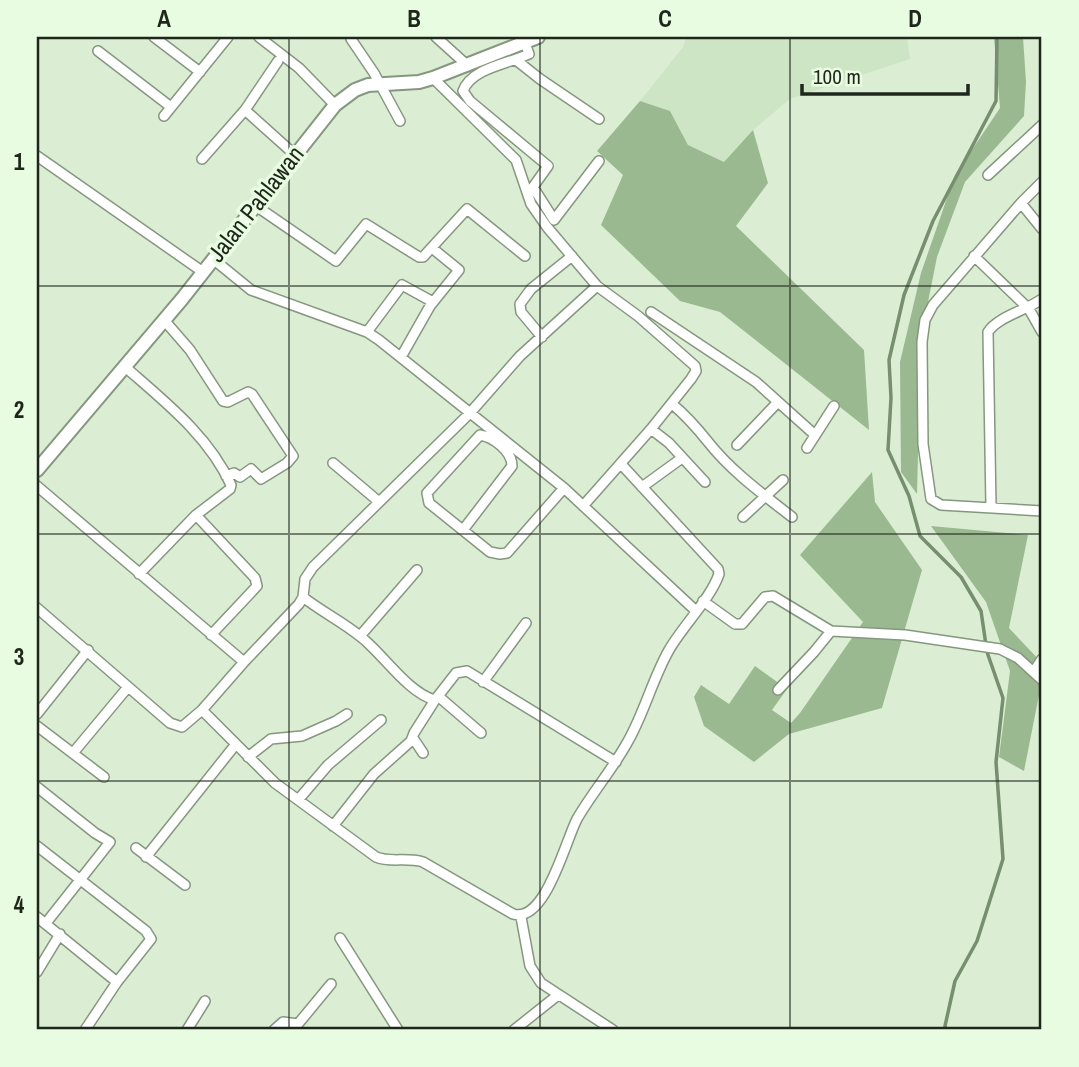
<svg xmlns="http://www.w3.org/2000/svg" width="1079" height="1067" font-family="'Archivo Narrow',sans-serif">
<rect width="100%" height="100%" fill="#dbeed4"/>
<path fill="#cde5c5" d="M686 37H907L910 59 790 99 753 130 724 162 688 145 670 111 640 101 683 47Z"/>
<path fill="#9bb991" d="M994 37H1023L1026 82 1024 116 965 182 937 257 921 337 917 494 901 472 900 362 921 273 955 175 1000 108Z
M640 101 670 111 688 145 724 162 753 130 768 183 736 226 864 350 869 430 720 312 680 301 601 225 623 175 597 151Z
M872 472 875 502 922 570 882 708 789 734 754 762 704 726 694 697 701 685 729 704 755 666 787 689 772 710 791 723 800 713 863 622 800 555Z
M931 526 1028 535 1009 628 1042 663V680L1024 771 999 757 1010 671 986 602Z"/>
<g fill="none" stroke-linecap="round" stroke-linejoin="round">
<path stroke="#778e6f" stroke-width="3.5" d="M946 1030 945 1026 955 981 977 941 1003 859 996 762 1003 698 987 652 981 611 961 577 920 536 909 496 888 450 891 398 889 360 904 295 933 221 996 101 997 37"/>
<g stroke="#85977f" stroke-width="12">
<path id="street" d="M154 37 200 72
M259 37 299 68 335 105
M436 37 468 66
M351 39 374 73 400 121
M525 43 529 54C508 64 471 68 463 91L470 101 548 166 533 187 554 220 599 161
M98 51 171 107
M516 60 540 79 599 119
M433 78 516 160 531 204 547 227 597 286 638 316 695 366 696 371 691 379 651 429 583 506
M245 110 294 154
M164 116 228 37
M37 156 203 272
M202 159 245 110 278 61
M988 175 1042 125
M1042 182 1021 203 933 305 925 320 922 342 923 444 931 499 941 505 1042 511
M1021 203 1042 229
M256 206 336 261 366 224 419 257H423L467 209 525 256
M974 256 1029 309 1042 332
M213 259 251 290 367 332 379 340 564 488 696 611
M651 312 756 382 815 435
M164 320 190 350 223 401 228 402 248 392 252 394 293 456 287 463 261 479 251 469 240 477 234 473 226 476
M367 332 402 285 433 302
M542 337 521 312 520 304 531 289 572 256
M401 357 430 306 459 270 432 248
M124 366C164 401 209 436 231 485L230 489 196 515 255 578 257 586 211 635
M672 404C687 416 697 428 709 443 732 472 764 495 792 517
M651 429 669 443 705 482
M737 445 778 402
M807 448 834 406
M333 463 378 501
M37 486 244 662
M642 487 682 458
M991 507 988 332C997 317 1027 310 1042 299
M743 517 783 480
M463 530 512 466C512 451 493 437 480 435L427 493 429 503 490 552 500 554 507 553 564 488
M139 574 196 515
M303 597 305 579 313 567 470 413 520 356 597 286
M703 601 735 624H742L765 597 773 596 831 631 905 635 1000 649 1018 658 1042 680
M37 608 170 723 182 727 202 710 244 662 299 604 303 597C322 612 343 622 361 637 383 654 408 693 435 700L456 673 467 671 616 762
M360 636 417 570
M1034 671 1042 659
M483 682 526 623
M778 690 814 652 831 631
M438 696 481 733
M202 710 275 783 376 857C390 863 406 857 423 862L513 914C545 924 565 842 577 819 592 793 612 770 627 743 644 714 652 680 669 650 682 627 711 598 719 574L718 569 621 464
M37 714 88 650
M37 726 104 777
M413 738 423 753
M73 753 128 687
M248 757 271 739 302 736 336 721 347 714
M37 787 95 833 110 842 46 923
M298 800 328 765 381 720
M333 826 374 774 411 741 414 733 435 700
M37 846 146 931 151 939 117 982 85 1030
M136 848 185 885
M146 857 236 744
M37 917 117 982
M521 917 530 966 541 983 613 1030
M340 938 398 1030
M37 972 60 934
M187 1030 205 1001
M274 1030 283 1022 298 1024 331 984
M514 1030 558 995"/>
</g>
<g stroke="#85977f" stroke-width="16">
<path id="secondary" d="M37 470 182 299 335 105 355 90 368 85 419 82 433 78 538 37"/>
</g>
<use href="#street" stroke="#fff" stroke-width="9"/>
<use href="#secondary" stroke="#fff" stroke-width="12"/>
</g>
<path fill="none" stroke="#1f261c" stroke-width="2" stroke-opacity="0.55" d="M289 37V1030M540 37V1030M790 37V1030M37 286H1042M37 534H1042M37 781H1042"/>
<g text-anchor="middle" stroke-width="7" stroke-linejoin="round" paint-order="stroke">
<g font-size="24" fill="#1f261c" stroke="#e8fce1">
<text transform="translate(256 204) rotate(-52)" y="8">Jalan Pahlawan</text>
</g>
</g>
<rect width="1079" height="1067" fill="none" stroke="#e8fce1" stroke-width="77"/>
<path d="M802 84v10h166v-10" fill="none" stroke="#1f261c" stroke-width="3.5"/>
<text x="813" y="84" font-size="21" fill="#1f261c" stroke="#e8fce1" stroke-width="5" paint-order="stroke">100 m</text>
<rect x="38" y="38" width="1002" height="990" fill="none" stroke="#1f261c" stroke-width="2.5"/>
<g font-size="23" text-anchor="middle" font-weight="bold" fill="#1f261c">
<text x="164" y="27">A</text>
<text x="414" y="27">B</text>
<text x="665" y="27">C</text>
<text x="915" y="27">D</text>
<text x="19" y="170">1</text>
<text x="19" y="418">2</text>
<text x="19" y="665">3</text>
<text x="19" y="913">4</text>
</g>
</svg>
